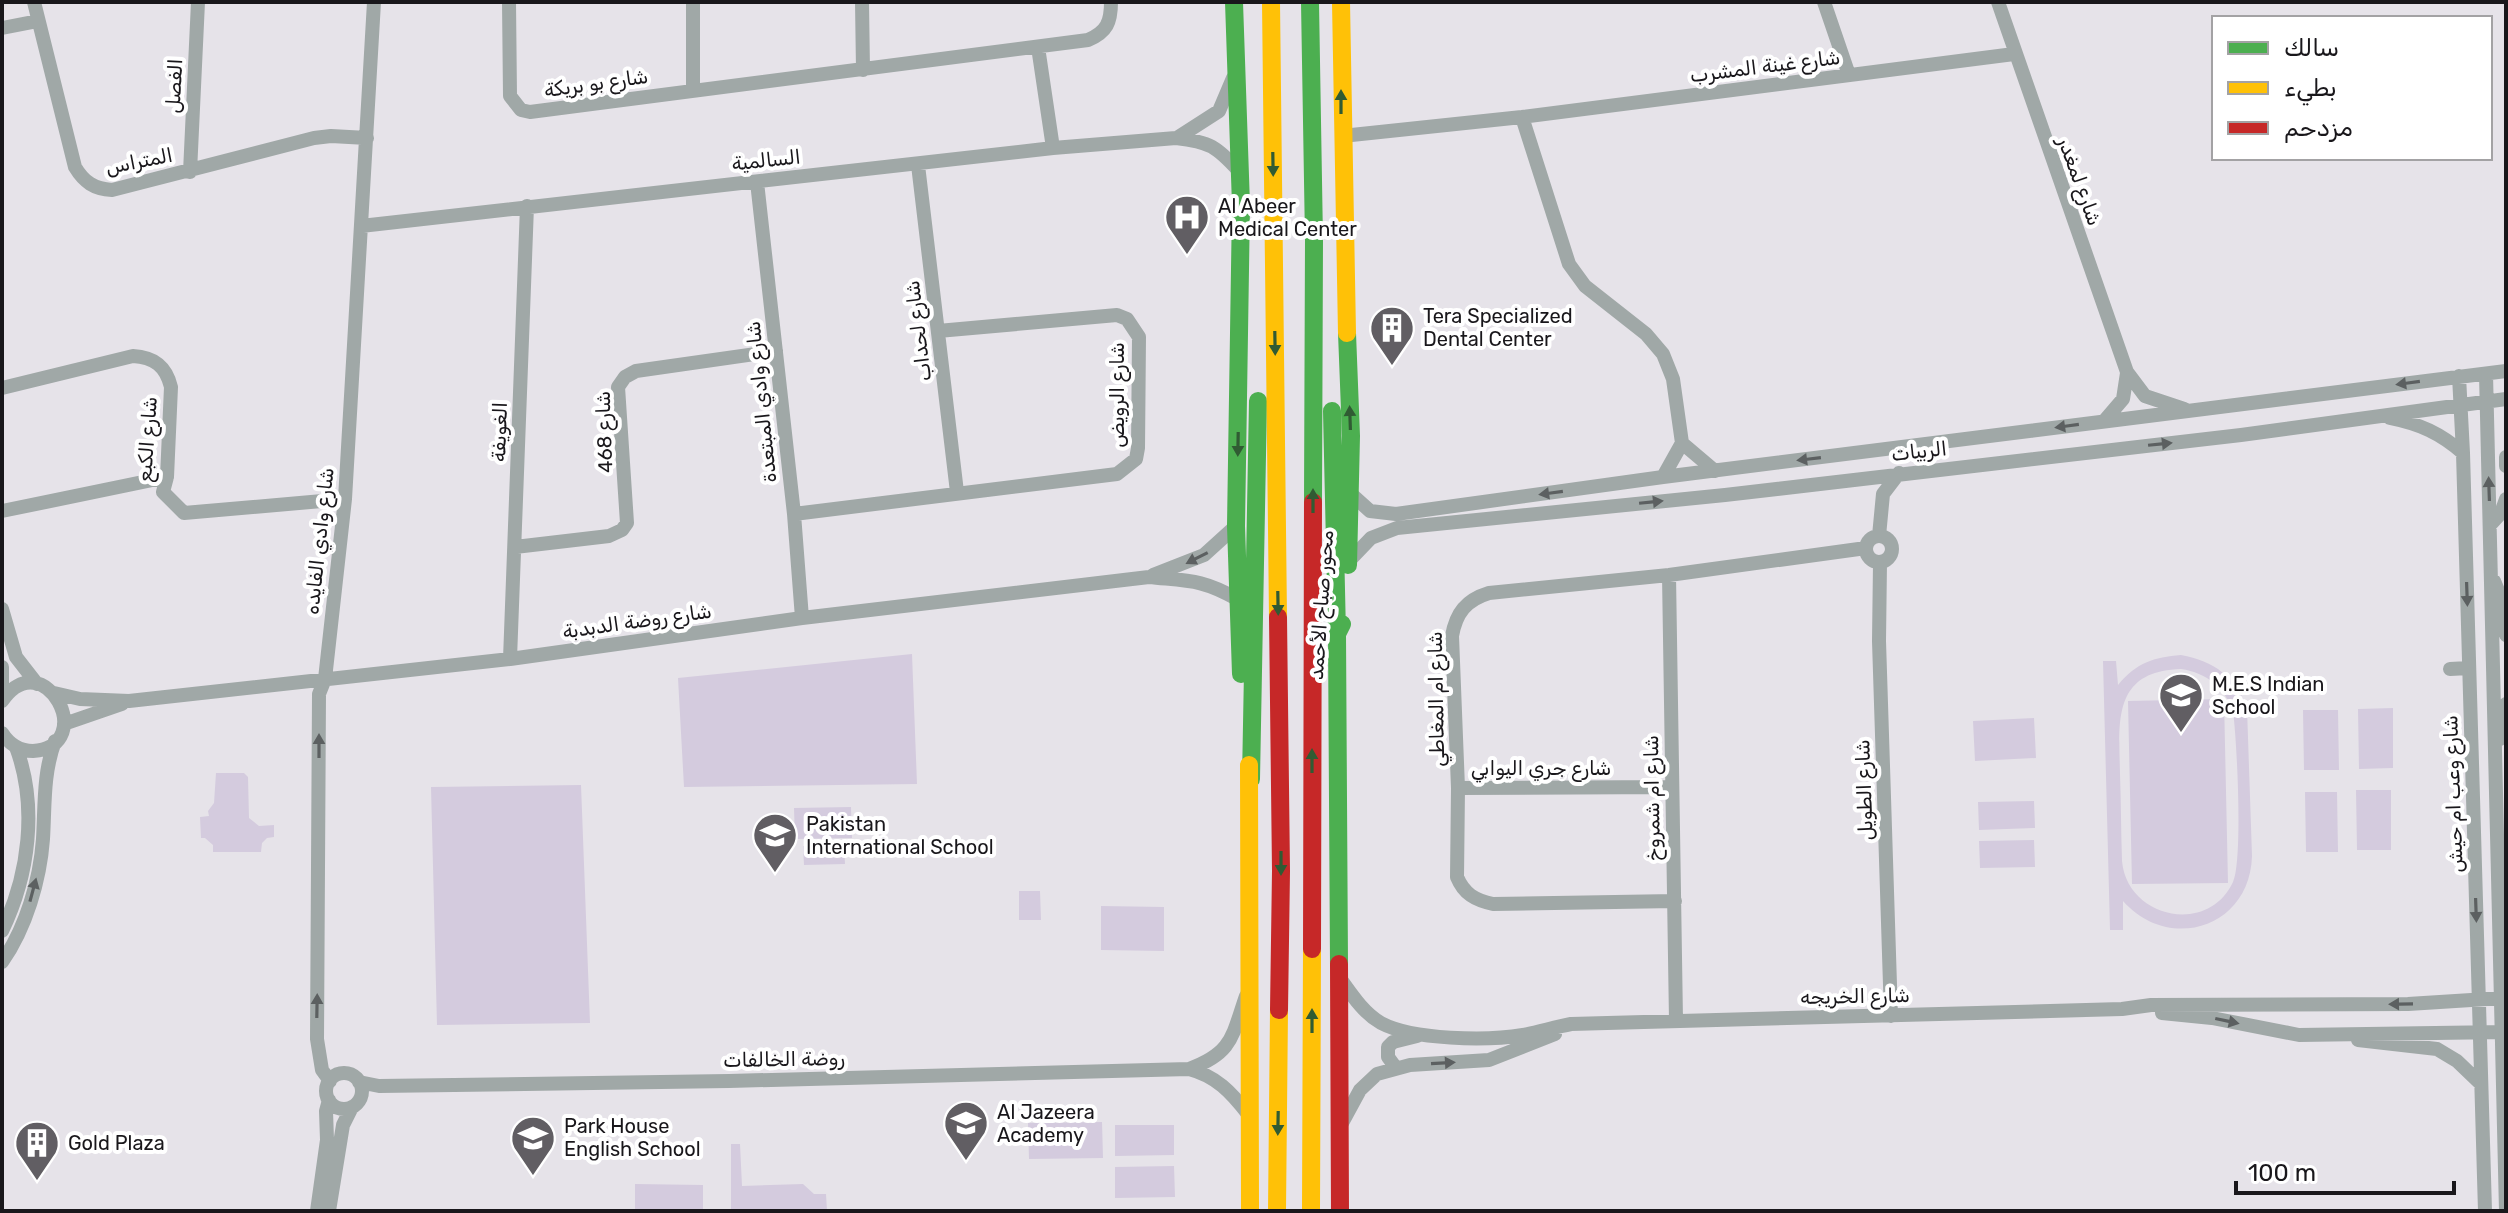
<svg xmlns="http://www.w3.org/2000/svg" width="2508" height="1213" font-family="Rubik,'Noto Naskh Arabic',sans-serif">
<rect width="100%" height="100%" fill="#e6e3e9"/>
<path fill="#d4cbde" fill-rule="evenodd" d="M912 654 917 784 684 787 678 678Z
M2181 655C2214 661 2236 677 2247 708L2252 856C2250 928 2169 953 2123 901V930H2110L2103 661H2116L2118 685C2136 663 2154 657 2181 655ZM2181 669C2207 673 2224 687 2233 711 2237 740 2243 861 2233 882 2208 936 2127 918 2122 861 2121 832 2121 803 2120 774 2119 722 2112 671 2181 669Z
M2224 699 2228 883 2132 884 2128 701Z
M2393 708V768L2359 769 2358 709Z
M2303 710H2338L2339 770H2304Z
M2034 718 2036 758 1975 761 1973 721Z
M216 773H244L248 777 249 818 259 826 274 825V837L267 838 262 843 261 852H213V845L205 838H201L200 817 209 816 208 811 214 803Z
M581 785 590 1023 437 1025 431 787Z
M2356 790H2391V850H2357Z
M2305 792H2337L2338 852H2306Z
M2034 801 2035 828 1979 830 1978 802Z
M851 807 852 838 795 839 794 808Z
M2034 840 2035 867 1980 868 1979 841Z
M844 845 845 864 804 865 803 846Z
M1019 891H1040L1041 920H1019Z
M1101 906 1164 907V951L1101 950Z
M1102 1122 1103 1158 1029 1159 1028 1123Z
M1115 1125H1174V1155L1115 1156Z
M731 1144H740L742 1186 803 1184 814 1194H826L827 1211H731Z
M1174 1166 1175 1197 1115 1198V1167Z
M635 1184 703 1185V1211H635Z"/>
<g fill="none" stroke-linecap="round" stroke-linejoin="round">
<path stroke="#a0a8a7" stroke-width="14" d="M34 2 75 167C84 182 94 189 112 190L314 138 331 136 367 138
M509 2 510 96 521 110 530 112 1088 40C1107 32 1111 22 1111 2
M862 2 863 70
M1824 2 1849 75
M1998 2 2127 372 2145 396 2184 409
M2 28 38 21
M1038 47 1053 148
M693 90V2
M1522 117 1569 264 1585 286 1646 334 1663 354 1673 379 1682 443 1663 477
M1342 136 1522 117 2014 54
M1177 138 1219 111 1233 78
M918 165 957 492
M190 172 198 2
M757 182 794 514 802 618
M361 226 1053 148 1176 138C1210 142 1216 146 1239 171
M2486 374 2506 1211
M2459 376 2463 453 2485 1211
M2 388 133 356C154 357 166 366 171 387L167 477 163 492 184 513 345 499
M2390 418C2420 424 2440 433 2463 453
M2105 420 2123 399 2127 373
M1682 443 1715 471
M2506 457V466
M1350 493 1370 511 1396 514 1663 477 2506 371
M2 511 167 477
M794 514 1117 474 1136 459 1138 448 1139 337 1127 319 1117 315 938 331
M2490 525 2501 513 2506 499
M1866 549a13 13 0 1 1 26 0a13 13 0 1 1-26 0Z
M1879 536 1883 494 1899 473
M515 547 609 536 622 530 627 523 618 387 625 377 636 371 776 351
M1348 562 1371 538 1397 528 1725 495 2241 435 2506 399
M1880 563 1879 641 1891 1016
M1153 575 1204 555 1236 526
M1669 575 1676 1020
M2494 581 2502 600 2506 635
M2 609 16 657 37 684
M510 659 527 206
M2 667V699
M2450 669 2469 668
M54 693 80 699 129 701 510 659 802 618 1149 577C1188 581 1202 579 1237 599
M2 701C44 641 100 746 33 751 20 751 9 744 2 733
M64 724 122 704
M2500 739 2506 721V704
M1458 788 1671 787
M1675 901 1493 904C1475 900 1464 894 1457 877L1458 788 1452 636C1456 613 1466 600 1489 593L1669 575 1866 548
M2 931C29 875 38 806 16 747
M2 962C26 928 40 880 43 839 45 806 43 773 55 741
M1339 977C1350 992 1363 1013 1381 1023 1413 1040 1487 1041 1523 1035 1539 1032 1555 1027 1571 1024L2122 1009 2151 1005 2408 1004 2503 998
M2162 1013 2212 1018 2299 1035 2503 1032
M2358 1040 2437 1049 2457 1061 2481 1084
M1396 1068 1388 1057V1047L1393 1042 1417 1036
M1189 1069C1233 1053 1232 1036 1246 996
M326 1091a18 18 0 1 1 36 0a18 18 0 1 1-36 0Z
M330 1081 322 1070 317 1039 319 694 325 679 345 499 374 2
M359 1082 379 1086 729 1081 1189 1069C1216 1076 1231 1092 1248 1114
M1341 1125 1360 1090 1377 1074 1410 1065 1489 1060 1555 1034
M317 1211 327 1140 326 1111 329 1100
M329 1211 343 1125 352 1107"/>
<path stroke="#4caf50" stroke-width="18" d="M1234 2 1241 205 1236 526 1241 674
M1310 2 1314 240 1313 502
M1347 333 1351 436 1348 565
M1332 411 1337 634
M1251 779 1258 401
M1339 964 1337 634 1342 624"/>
<path stroke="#ffc107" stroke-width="18" d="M1271 2 1278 617
M1341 2 1347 333
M1249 765 1250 1211
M1277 1211 1279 1010
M1311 1211 1312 949"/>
<path stroke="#c62828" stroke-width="18" d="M1278 617 1281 871 1279 1010
M1312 949 1313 502
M1339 964 1340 1211"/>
</g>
<defs><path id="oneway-solid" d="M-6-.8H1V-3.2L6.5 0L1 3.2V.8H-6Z" transform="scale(2)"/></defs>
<g fill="#305b33">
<use href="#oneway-solid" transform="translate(1341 102) rotate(-90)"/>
<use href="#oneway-solid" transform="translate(1273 164) rotate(89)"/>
<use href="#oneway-solid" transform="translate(1275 343) rotate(89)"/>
<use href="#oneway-solid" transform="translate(1350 418) rotate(-92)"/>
<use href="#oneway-solid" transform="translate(1238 444) rotate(91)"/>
<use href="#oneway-solid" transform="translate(1313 501) rotate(-90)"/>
<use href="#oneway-solid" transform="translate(1278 603) rotate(89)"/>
<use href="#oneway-solid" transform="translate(1312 761) rotate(-90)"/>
<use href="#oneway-solid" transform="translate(1281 863) rotate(90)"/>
<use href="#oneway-solid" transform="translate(1312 1021) rotate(-90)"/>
<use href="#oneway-solid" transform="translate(1278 1123) rotate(91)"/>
</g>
<g fill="#5c6061">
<use href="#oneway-solid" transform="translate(2408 383) rotate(172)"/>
<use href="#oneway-solid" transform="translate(2067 426) rotate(172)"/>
<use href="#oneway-solid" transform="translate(2160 444) rotate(-6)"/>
<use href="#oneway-solid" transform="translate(1809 459) rotate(173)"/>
<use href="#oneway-solid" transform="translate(2489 489) rotate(-92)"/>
<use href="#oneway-solid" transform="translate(1551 493) rotate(172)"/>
<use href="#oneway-solid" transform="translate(1651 502) rotate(-6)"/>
<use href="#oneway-solid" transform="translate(1197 558) rotate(153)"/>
<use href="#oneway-solid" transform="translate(2467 594) rotate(88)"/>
<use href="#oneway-solid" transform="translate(319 746) rotate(-90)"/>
<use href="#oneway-solid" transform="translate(33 890) rotate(-75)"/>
<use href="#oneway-solid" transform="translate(2476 910) rotate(88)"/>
<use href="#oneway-solid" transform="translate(2401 1004) rotate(179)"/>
<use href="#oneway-solid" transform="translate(317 1006) rotate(-89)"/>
<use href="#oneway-solid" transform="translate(2227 1021) rotate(12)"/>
<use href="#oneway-solid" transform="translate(1443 1063) rotate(-3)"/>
</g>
<defs>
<g id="hospital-pin" transform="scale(2.3)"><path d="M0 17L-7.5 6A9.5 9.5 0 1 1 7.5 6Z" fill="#615e63" stroke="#fff"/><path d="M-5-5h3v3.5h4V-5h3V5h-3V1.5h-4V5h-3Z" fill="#fff"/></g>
<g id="building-pin" transform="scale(2.3)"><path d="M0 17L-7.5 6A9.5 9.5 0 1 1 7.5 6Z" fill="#615e63" stroke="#fff"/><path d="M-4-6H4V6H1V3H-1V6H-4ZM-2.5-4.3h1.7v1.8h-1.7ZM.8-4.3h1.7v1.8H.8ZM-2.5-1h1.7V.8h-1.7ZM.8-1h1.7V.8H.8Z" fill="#fff"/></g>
<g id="school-pin" transform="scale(2.3)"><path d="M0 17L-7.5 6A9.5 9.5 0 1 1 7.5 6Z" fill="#615e63" stroke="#fff"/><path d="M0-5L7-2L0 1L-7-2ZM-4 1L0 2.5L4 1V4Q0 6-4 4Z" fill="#fff"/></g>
</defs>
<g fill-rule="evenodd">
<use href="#hospital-pin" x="1187" y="217"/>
<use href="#building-pin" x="1392" y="328"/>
<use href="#school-pin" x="2181" y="695"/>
<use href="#school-pin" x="775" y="835"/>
<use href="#school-pin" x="966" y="1123"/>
<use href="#school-pin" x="533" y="1138"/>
<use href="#building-pin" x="37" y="1143"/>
</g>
<g text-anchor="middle" stroke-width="8" stroke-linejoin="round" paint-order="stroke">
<g font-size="20" fill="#19171b" stroke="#fff">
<text transform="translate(1765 66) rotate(-7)" y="7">شارع غينة المشرب</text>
<text transform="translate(596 83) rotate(-8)" y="7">شارع بو بريكة</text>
<text transform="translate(174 86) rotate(-87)" y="7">الفصل</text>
<text transform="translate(766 160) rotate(-6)" y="7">السالمية</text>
<text transform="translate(139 161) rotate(-11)" y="7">المتراس</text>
<text transform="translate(2080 181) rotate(70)" y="7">شارع لمغدر</text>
<text transform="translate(918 331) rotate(-97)" y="7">شارع لحداب</text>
<text transform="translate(1117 395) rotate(-90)" y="7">شارع الرويض</text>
<text transform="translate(761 402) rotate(-96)" y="7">شارع وادي المبتعدة</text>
<text transform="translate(499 432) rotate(-88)" y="7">الغويفة</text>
<text transform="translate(604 432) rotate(-92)" y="7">شارع 468</text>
<text transform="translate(147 439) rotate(-86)" y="7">شارع الكبع</text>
<text transform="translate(1919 451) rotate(-6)" y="7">الربيات</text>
<text transform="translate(319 541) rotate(-84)" y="7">شارع وادي الفايده</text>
<text transform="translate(1321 605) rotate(-86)" y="7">محور صباح الأحمد</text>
<text transform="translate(637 621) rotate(-8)" y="7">شارع روضة الدبدبة</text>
<text transform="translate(1436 699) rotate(-91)" y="7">شارع ام المغاطي</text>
<text x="1541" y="775">شارع جري اليوابي</text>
<text transform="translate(1864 790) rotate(-92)" y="7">شارع الطويل</text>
<text transform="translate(2453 794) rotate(-92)" y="7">شارع وعب ام حيش</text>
<text transform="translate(1652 798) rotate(-91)" y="7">شارع ام شمروخ</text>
<text transform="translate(1855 996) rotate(-1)" y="7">شارع الخريجه</text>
<text transform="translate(784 1059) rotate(-1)" y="7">روضة الخالفات</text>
</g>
<g font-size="20" fill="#19171b" stroke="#fff" text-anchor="start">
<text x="1218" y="213">Al Abeer<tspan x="1218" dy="23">Medical Center</tspan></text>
<text x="1423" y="323">Tera Specialized<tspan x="1423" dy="23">Dental Center</tspan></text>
<text x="2212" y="691">M.E.S Indian<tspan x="2212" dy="23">School</tspan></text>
<text x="806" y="831">Pakistan<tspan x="806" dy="23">International School</tspan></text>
<text x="997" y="1119">Al Jazeera<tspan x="997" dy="23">Academy</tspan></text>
<text x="564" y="1133">Park House<tspan x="564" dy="23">English School</tspan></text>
<text x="68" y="1150">Gold Plaza</text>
</g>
</g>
<rect width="2508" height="1213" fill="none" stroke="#19171b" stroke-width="8"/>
<rect x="2212" y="16" width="280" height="144" fill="#ffffff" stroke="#a3a2a4" stroke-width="2"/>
<rect x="2228" y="42" width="40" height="12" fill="#4caf50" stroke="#a3a2a4" stroke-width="2"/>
<text x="2284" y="56" font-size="24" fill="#19171b">سالك</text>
<rect x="2228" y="82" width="40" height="12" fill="#ffc107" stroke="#a3a2a4" stroke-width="2"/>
<text x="2284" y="96" font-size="24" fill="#19171b">بطيء</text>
<rect x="2228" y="122" width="40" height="12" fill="#c62828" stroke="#a3a2a4" stroke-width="2"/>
<text x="2284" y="136" font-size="24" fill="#19171b">مزدحم</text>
<path d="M2236 1181v12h218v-12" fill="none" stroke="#19171b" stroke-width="4"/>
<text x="2248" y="1181" font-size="24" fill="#19171b" stroke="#ffffff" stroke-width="6" paint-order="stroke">100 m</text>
</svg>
